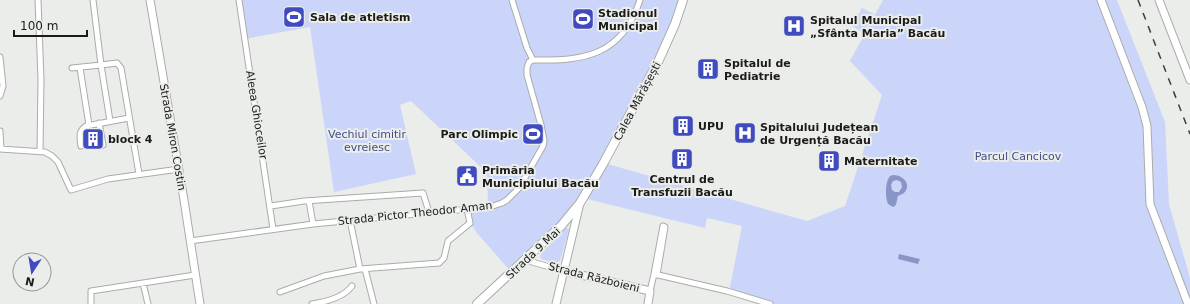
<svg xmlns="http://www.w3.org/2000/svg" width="1190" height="304" font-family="'DejaVu Sans',sans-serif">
<rect width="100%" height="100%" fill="#ebedea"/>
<path fill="#cbd5f9" d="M239 0H683L675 24 604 163 807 221 845 206 882 95 850 61 883 0H1117L1165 122 1169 204 1190 278V304H770L729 292 742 226 707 218 705 228 583 198 512 273 477 233 470 223 467 209 488 207 487 173 411 101 400 105 416 174 334 192 310 27 245 39Z
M862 8 874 14 864 33 852 26Z
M566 228 569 229 560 261 556 263 541 259 540 256 541 254Z"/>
<path fill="#8995c4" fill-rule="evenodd" d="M893 175C903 175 912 184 904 193 903 194 900 195 898 196 897 198 897 204 895 206L893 207 888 204C885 197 885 182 890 176ZM897 180 901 182 902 187 899 192H895L892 190 891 185 893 181Z
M899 254 920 259 918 264 898 259Z"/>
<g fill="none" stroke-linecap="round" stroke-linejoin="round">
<g stroke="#a9aca9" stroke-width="7">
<path id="street" d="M38 0 41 79 40 151
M239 0 273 229
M512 0 527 48 533 60
M0 57 3 86 0 96
M72 68 101 65 93 0
M80 68 89 125
M110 121 101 65 117 63 121 68 139 174
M99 123 103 145
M0 131 1 149
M81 146C80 138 78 131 86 126L129 118
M0 149 45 152 52 156 58 162 71 190 108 179 179 169
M309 201 313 224
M271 206 304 201 423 193 429 212
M350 220 360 269
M190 241 313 224 490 207 502 203 507 200 519 188 543 146 544 141 541 125 527 75V68L529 62 533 60C584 61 622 56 640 0
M525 260 564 271
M365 269 374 304
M654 274 663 226 665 227 657 275
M143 283 148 304
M650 291 654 274 727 291 770 304
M280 292 324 276 360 269 439 263 444 258 448 241 470 223 467 209
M91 304V291L195 275
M312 304C325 302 344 297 352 286"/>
</g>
<g stroke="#a9aca9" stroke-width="9">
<path id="secondary" d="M150 0 184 200 200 304
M1101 0 1142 107 1147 126 1150 204 1188 304
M1159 0 1190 80
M564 271 650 291 648 304
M556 304 580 203"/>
</g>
<g stroke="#a9aca9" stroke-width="10">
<path id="primary" d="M477 304 561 226 580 203 603 164 658 62 675 24 683 0"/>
</g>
<use href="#street" stroke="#fff" stroke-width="5"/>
<use href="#secondary" stroke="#fff" stroke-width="7"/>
<use href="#primary" stroke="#fff" stroke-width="8"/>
<path stroke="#3e3e3d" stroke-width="1.5" stroke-dasharray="7 7" stroke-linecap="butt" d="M1138 0 1190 134"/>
</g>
<defs>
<g id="stadium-square" transform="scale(1.15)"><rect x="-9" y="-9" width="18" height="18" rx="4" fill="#404bbf" stroke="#ebedea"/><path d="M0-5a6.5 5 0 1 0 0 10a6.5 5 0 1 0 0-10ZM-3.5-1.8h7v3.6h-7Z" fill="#fff"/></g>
<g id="hospital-square" transform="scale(1.15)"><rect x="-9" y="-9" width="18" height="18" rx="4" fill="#404bbf" stroke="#ebedea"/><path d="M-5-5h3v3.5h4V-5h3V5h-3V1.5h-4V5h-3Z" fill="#fff"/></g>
<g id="building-square" transform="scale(1.15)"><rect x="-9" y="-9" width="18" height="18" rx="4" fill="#404bbf" stroke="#ebedea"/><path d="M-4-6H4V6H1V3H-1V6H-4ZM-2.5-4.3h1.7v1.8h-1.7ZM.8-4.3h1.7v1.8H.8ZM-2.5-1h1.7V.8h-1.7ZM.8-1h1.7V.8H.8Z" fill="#fff"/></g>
<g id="civic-square" transform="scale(1.15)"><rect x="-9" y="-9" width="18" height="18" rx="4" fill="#404bbf" stroke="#ebedea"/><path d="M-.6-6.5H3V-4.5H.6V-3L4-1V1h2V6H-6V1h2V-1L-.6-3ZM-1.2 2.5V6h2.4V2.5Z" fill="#fff"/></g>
</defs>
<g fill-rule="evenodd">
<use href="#stadium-square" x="294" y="17"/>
<use href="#stadium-square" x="583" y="19"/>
<use href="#hospital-square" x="794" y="26"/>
<use href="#building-square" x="708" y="69"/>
<use href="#building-square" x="683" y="126"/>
<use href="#hospital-square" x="745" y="133"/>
<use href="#stadium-square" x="533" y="134"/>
<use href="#building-square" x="93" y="139"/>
<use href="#building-square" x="682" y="159"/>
<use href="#building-square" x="829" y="161"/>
<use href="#civic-square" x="467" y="176"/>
</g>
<g text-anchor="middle" stroke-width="4" stroke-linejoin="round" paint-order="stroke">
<g font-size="11" font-weight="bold" fill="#1b1b1a" stroke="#ebedea" text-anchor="start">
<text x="598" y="17">Stadionul<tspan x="598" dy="13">Municipal</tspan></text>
<text x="310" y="21">Sala de atletism</text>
<text x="810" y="24">Spitalul Municipal<tspan x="810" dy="13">„Sfânta Maria” Bacău</tspan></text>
<text x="724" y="67">Spitalul de<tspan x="724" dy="13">Pediatrie</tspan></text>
<text x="698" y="130">UPU</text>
<text x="760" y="131">Spitalului Județean<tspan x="760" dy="13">de Urgență Bacău</tspan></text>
<text x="518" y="138" text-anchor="end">Parc Olimpic</text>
<text x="108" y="143">block 4</text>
<text x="844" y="165">Maternitate</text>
<text x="482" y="174">Primăria<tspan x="482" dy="13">Municipiului Bacău</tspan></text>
<text x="682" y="183" text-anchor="middle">Centrul de<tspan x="682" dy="13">Transfuzii Bacău</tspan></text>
</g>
<g font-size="11" fill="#1b1b1a" stroke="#ebedea">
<text transform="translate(637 101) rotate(-62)" y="4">Calea Mărășești</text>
<text transform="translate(257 115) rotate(81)" y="4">Aleea Ghioceilor</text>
<text transform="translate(173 137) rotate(80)" y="4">Strada Miron Costin</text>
<text transform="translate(415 213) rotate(-6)" y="4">Strada Pictor Theodor Aman</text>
<text transform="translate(533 253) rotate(-43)" y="4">Strada 9 Mai</text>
<text transform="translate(594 277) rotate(14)" y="4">Strada Războieni</text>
</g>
<g font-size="11" fill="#424e8b" stroke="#ebedea">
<text x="367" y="138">Vechiul cimitir<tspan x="367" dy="13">evreiesc</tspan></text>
<text x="1018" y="160">Parcul Cancicov</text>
</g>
</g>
<g transform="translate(32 272) rotate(192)"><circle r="19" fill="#ebedea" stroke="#989997"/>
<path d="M0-3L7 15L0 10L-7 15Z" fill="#404bbf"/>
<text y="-6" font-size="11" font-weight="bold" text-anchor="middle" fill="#1b1b1a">N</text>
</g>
<path d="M14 30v6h73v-6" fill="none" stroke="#1b1b1a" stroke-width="2"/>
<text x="20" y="30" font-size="12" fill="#1b1b1a" stroke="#ebedea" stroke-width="3" paint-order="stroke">100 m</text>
</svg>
